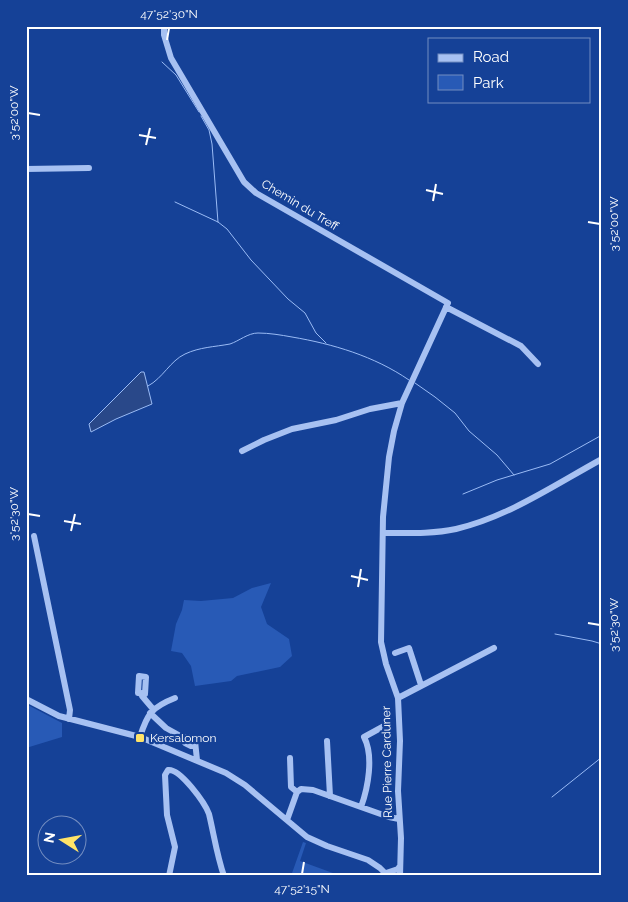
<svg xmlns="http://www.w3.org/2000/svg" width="628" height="902" font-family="Raleway,sans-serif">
<rect width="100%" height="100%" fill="#154197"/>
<path fill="#285ab6" d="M271 583 261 607 267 624 289 639 292 656 280 667 237 676 231 681 195 686 191 666 182 653 171 651 176 624 182 610 184 600 201 601 233 598 252 588Z
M26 704 62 723V737L26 748Z
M303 842 306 843 300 861 341 876H291Z"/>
<path fill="#294889" stroke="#9abbf5" d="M141 372H144L152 404 116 419 91 432 89 424Z"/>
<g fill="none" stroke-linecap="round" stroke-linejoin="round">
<path stroke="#9abbf5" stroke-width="1" d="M162 62 176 75 199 112
M201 116 209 130 212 144 218 222
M175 202 218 222 227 229 251 260 288 299 305 313 316 333 326 343
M415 383 435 397 455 413 469 431 497 455 514 475
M148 386C163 378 170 361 185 354 200 347 214 347 230 344 239 341 248 333 258 333 269 333 281 335 292 337 333 344 374 356 409 380
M463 494 497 480 550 464 602 435
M555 634 592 641 602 644
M552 797 602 757"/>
<path stroke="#a7c1f2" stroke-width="6" d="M164 26V35L171 58 244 182 256 193 448 303 402 403 394 431 389 457 383 517 381 642 386 664 398 698 400 741 398 791 401 838 400 876
M26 169 89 168
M446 307 521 346 538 364
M242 451 264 440 292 429 336 420 370 409 402 403
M383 533C407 533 433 534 456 529 508 517 556 484 602 459
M34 536 70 710 69 719
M395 653 409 648 421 685
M139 676 146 677 145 694 138 693Z
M142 693V696L153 709
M398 698 494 648
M26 699 59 716 140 737 226 773 245 785 307 837 327 846 368 860 380 868 388 876
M150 713 166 728 184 738 188 737 195 741 197 760
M140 737C147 714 152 707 175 698
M184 738 185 743 191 746H195
M327 741 330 796
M290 758 291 787 297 792
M361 807C368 788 374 756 364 737L386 725
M287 820 297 792 301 789 313 790 389 817 399 819
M386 873 398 869 400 866
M169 876 175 847 167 815 165 775 168 770C180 768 205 803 209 814 214 835 217 856 224 876"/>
</g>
<path fill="none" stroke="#fff" stroke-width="2" d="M167 40 169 28M28 113 40 115M139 135 156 138M146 145 150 128M426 190 443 194M433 201 436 184M588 222 600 224M28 514 40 516M64 521 81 524M71 531 75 514M351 576 368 580M358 587 361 569M588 623 600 625M302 874 304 862"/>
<rect fill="#ffe368" stroke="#154197" stroke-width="2" x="135" y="733" width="10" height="10" rx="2.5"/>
<g text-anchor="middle" stroke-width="4.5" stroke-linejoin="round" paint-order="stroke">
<g font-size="12" fill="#fff" stroke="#154197">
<text transform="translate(300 205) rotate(31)" y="4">Chemin du Treff</text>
<text transform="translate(387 762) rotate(-91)" y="4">Rue Pierre Carduner</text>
</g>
<g font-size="12" fill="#fff" stroke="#154197" text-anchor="start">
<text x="150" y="742">Kersalomon</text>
</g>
</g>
<rect width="628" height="902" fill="none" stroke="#154197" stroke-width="55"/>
<rect x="428" y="38" width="162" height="65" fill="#154197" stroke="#738dc1"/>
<rect x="438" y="54" width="25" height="8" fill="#a7c1f2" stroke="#738dc1"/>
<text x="473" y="62" font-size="15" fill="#ffffff">Road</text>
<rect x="438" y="75" width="25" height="15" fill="#285ab6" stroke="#738dc1"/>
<text x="473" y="88" font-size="15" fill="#ffffff">Park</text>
<g transform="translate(62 840) rotate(281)"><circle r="24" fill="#154197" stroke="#738dc1"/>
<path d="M0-4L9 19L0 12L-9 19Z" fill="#ffe368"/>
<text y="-8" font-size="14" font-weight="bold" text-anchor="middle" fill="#ffffff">N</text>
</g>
<rect x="28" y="28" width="572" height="846" fill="none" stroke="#fff" stroke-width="2"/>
<g font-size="12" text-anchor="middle" fill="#fff">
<text x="169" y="18">47°52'30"N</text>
<text transform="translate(14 113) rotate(-90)" y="4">3°52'00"W</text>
<text transform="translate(614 224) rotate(-90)" y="4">3°52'00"W</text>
<text transform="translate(14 514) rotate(-90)" y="4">3°52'30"W</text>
<text transform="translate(614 625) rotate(-90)" y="4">3°52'30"W</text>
<text x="302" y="893">47°52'15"N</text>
</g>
</svg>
